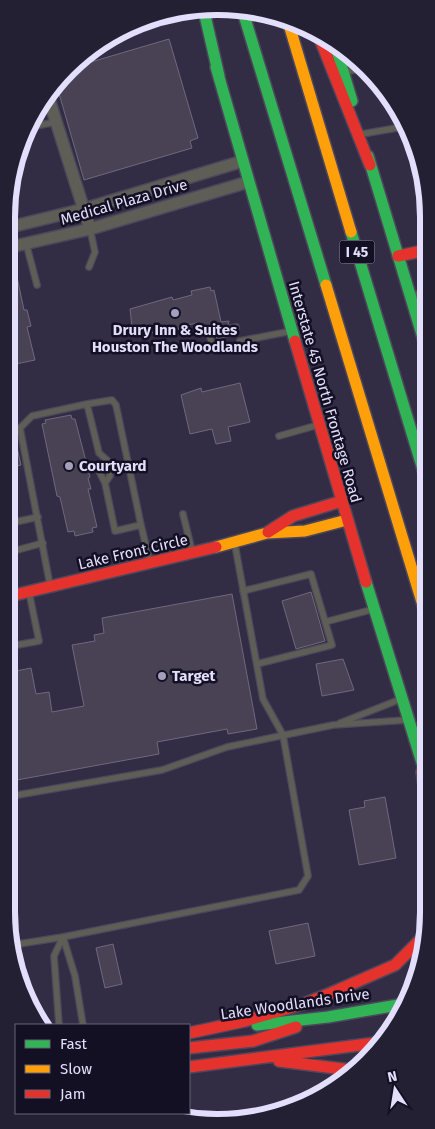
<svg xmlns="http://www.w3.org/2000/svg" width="435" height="1129" font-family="'Fira Sans',sans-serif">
<rect width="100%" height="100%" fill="#322c44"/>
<path fill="#494154" stroke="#71687d" d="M169 39 198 138 190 141 192 148 84 180 56 83 58 78 74 67Z
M17 277 24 310H27L31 326 27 327 35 360 6 366V280Z
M210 287 211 291 214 290 221 322 229 321 227 329 232 336 217 339 216 336 220 332 218 328 213 324 199 327 197 323 178 327 179 329 169 332V329L137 336 135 327H132L130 309 172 297 173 300 192 295 191 291Z
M240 383 250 422 228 427 231 441 216 444 212 429 190 434 181 395 201 388 202 392Z
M71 415 72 419H75L90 477 88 478 91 489H88L97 527 92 528 93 532 75 536 74 531 68 532 60 497 57 496 42 424 46 423 45 420Z
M15 439 21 465 6 468V442Z
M311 592 325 641 296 649 282 601Z
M232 594 257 729 228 734 227 729 157 742 159 754 6 782V673L31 668 36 694 49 692 52 712 84 706 72 645 95 641 94 635 104 633 102 618Z
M343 659 354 690 322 696 316 664Z
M385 797 396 858 359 865 349 810 365 807 364 801Z
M308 923 315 956 276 964 269 931Z
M113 944 122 984 105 988 96 948Z"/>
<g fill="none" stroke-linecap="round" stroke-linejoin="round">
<g stroke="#4c475c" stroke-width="8">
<path id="lane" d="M344 72 364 68
M30 127 56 122
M362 134 408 126
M26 243 37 285
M89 267 95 252 90 229
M411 296 427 291
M231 328 236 327
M240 341 292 331
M212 346 209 332 215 331
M87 404 112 400 116 405 141 525
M6 431 20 428
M279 436 318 425
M100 473 105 483
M183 514 192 551
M6 524 38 517
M6 553 43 543
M50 585 20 428 32 416 87 404 99 453 107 460 110 476 105 483 115 531 141 525 150 563
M243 591 311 574 332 645 257 664
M325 622 374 609
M6 647 39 641 29 592
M340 723 401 699
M6 797 162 770 227 747 333 725 407 720
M63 937 75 976 83 1025
M12 945 63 937 299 890 308 876 283 735 263 699 235 545
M59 1025 54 956 63 937"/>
</g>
<g stroke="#4c475c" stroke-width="14">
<path id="street" d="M48 96 90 229
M6 228 84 209 243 161
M6 248 90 229 248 182"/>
</g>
<g stroke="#4c475c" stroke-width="14">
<path id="fast" d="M203 7 219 76
M243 12 326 285
M334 41 352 101
M216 67 295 341
M368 156 427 351
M351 232 428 486
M366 582 428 782
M257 1025 328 1017 404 1004"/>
</g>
<g stroke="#4c475c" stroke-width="14">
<path id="slow" d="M287 18 351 232
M326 285 428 622
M216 547 267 533 305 531 347 520"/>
</g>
<g stroke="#4c475c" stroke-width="14">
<path id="jam" d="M318 34 370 165
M398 256 427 250
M295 341 366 582
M268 532 293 516 342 501
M6 597 216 547
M422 772 428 810
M189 1033 245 1021 303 1004 331 993 395 965 425 935
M189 1048 253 1041 296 1027
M279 1061 351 1070
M189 1067 383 1042"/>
</g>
<use href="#lane" stroke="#5e5d56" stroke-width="5.5"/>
<use href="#street" stroke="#5e5d56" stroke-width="11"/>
<use href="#fast" stroke="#30b455" stroke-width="11"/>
<use href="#slow" stroke="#ff9f0a" stroke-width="11"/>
<use href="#jam" stroke="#e5322d" stroke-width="11"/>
</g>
<g fill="#a4a0bb" stroke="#131023" stroke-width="2">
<circle cx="175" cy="313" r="5"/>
<circle cx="69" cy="466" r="5"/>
<circle cx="162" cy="676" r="5"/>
</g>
<g text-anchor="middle" stroke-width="5" stroke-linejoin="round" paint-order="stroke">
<rect fill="#131023" stroke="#a4a0ba" stroke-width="1" x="339.5" y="240.5" width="35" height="23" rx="4"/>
<g font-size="14" font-weight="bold" fill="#e2defb">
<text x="357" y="257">I 45</text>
</g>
<g font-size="15" fill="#e2defb" stroke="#131023">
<text transform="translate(124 202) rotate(-16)" y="5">Medical Plaza Drive</text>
<text transform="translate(325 392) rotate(74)" y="5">Interstate 45 North Frontage Road</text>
<text transform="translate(133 552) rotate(-13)" y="5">Lake Front Circle</text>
<text transform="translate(295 1004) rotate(-8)" y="5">Lake Woodlands Drive</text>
</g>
<g font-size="15" font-weight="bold" fill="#e2defb" stroke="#131023" text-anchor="start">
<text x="175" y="335" text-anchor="middle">Drury Inn &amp; Suites<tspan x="175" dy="17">Houston The Woodlands</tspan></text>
<text x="79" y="471">Courtyard</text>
<text x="172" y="681">Target</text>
</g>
</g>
<path d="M0 0H435V1129H0ZM217 15H218A202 202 0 0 1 420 217V912A202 202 0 0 1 218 1114H217A202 202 0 0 1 15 912V217A202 202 0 0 1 217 15Z" fill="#242034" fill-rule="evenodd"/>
<path fill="none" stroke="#e2defb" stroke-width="6" d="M217 15H218A202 202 0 0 1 420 217V912A202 202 0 0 1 218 1114H217A202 202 0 0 1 15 912V217A202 202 0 0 1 217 15Z"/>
<rect x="15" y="1024" width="175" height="90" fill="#131023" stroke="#666279"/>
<rect x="25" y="1040" width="25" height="8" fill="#30b455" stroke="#666279"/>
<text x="60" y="1049" font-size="15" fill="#e2defb">Fast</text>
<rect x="25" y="1065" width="25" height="8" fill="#ff9f0a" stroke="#666279"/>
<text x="60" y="1074" font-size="15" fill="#e2defb">Slow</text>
<rect x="25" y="1090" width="25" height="8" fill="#e5322d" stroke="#666279"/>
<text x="60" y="1099" font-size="15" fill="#e2defb">Jam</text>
<g transform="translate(395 1089) rotate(348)" stroke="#131023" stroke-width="4" paint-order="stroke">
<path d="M0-4L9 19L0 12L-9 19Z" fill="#e2defb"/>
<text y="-8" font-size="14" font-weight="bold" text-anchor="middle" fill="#e2defb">N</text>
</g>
</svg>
